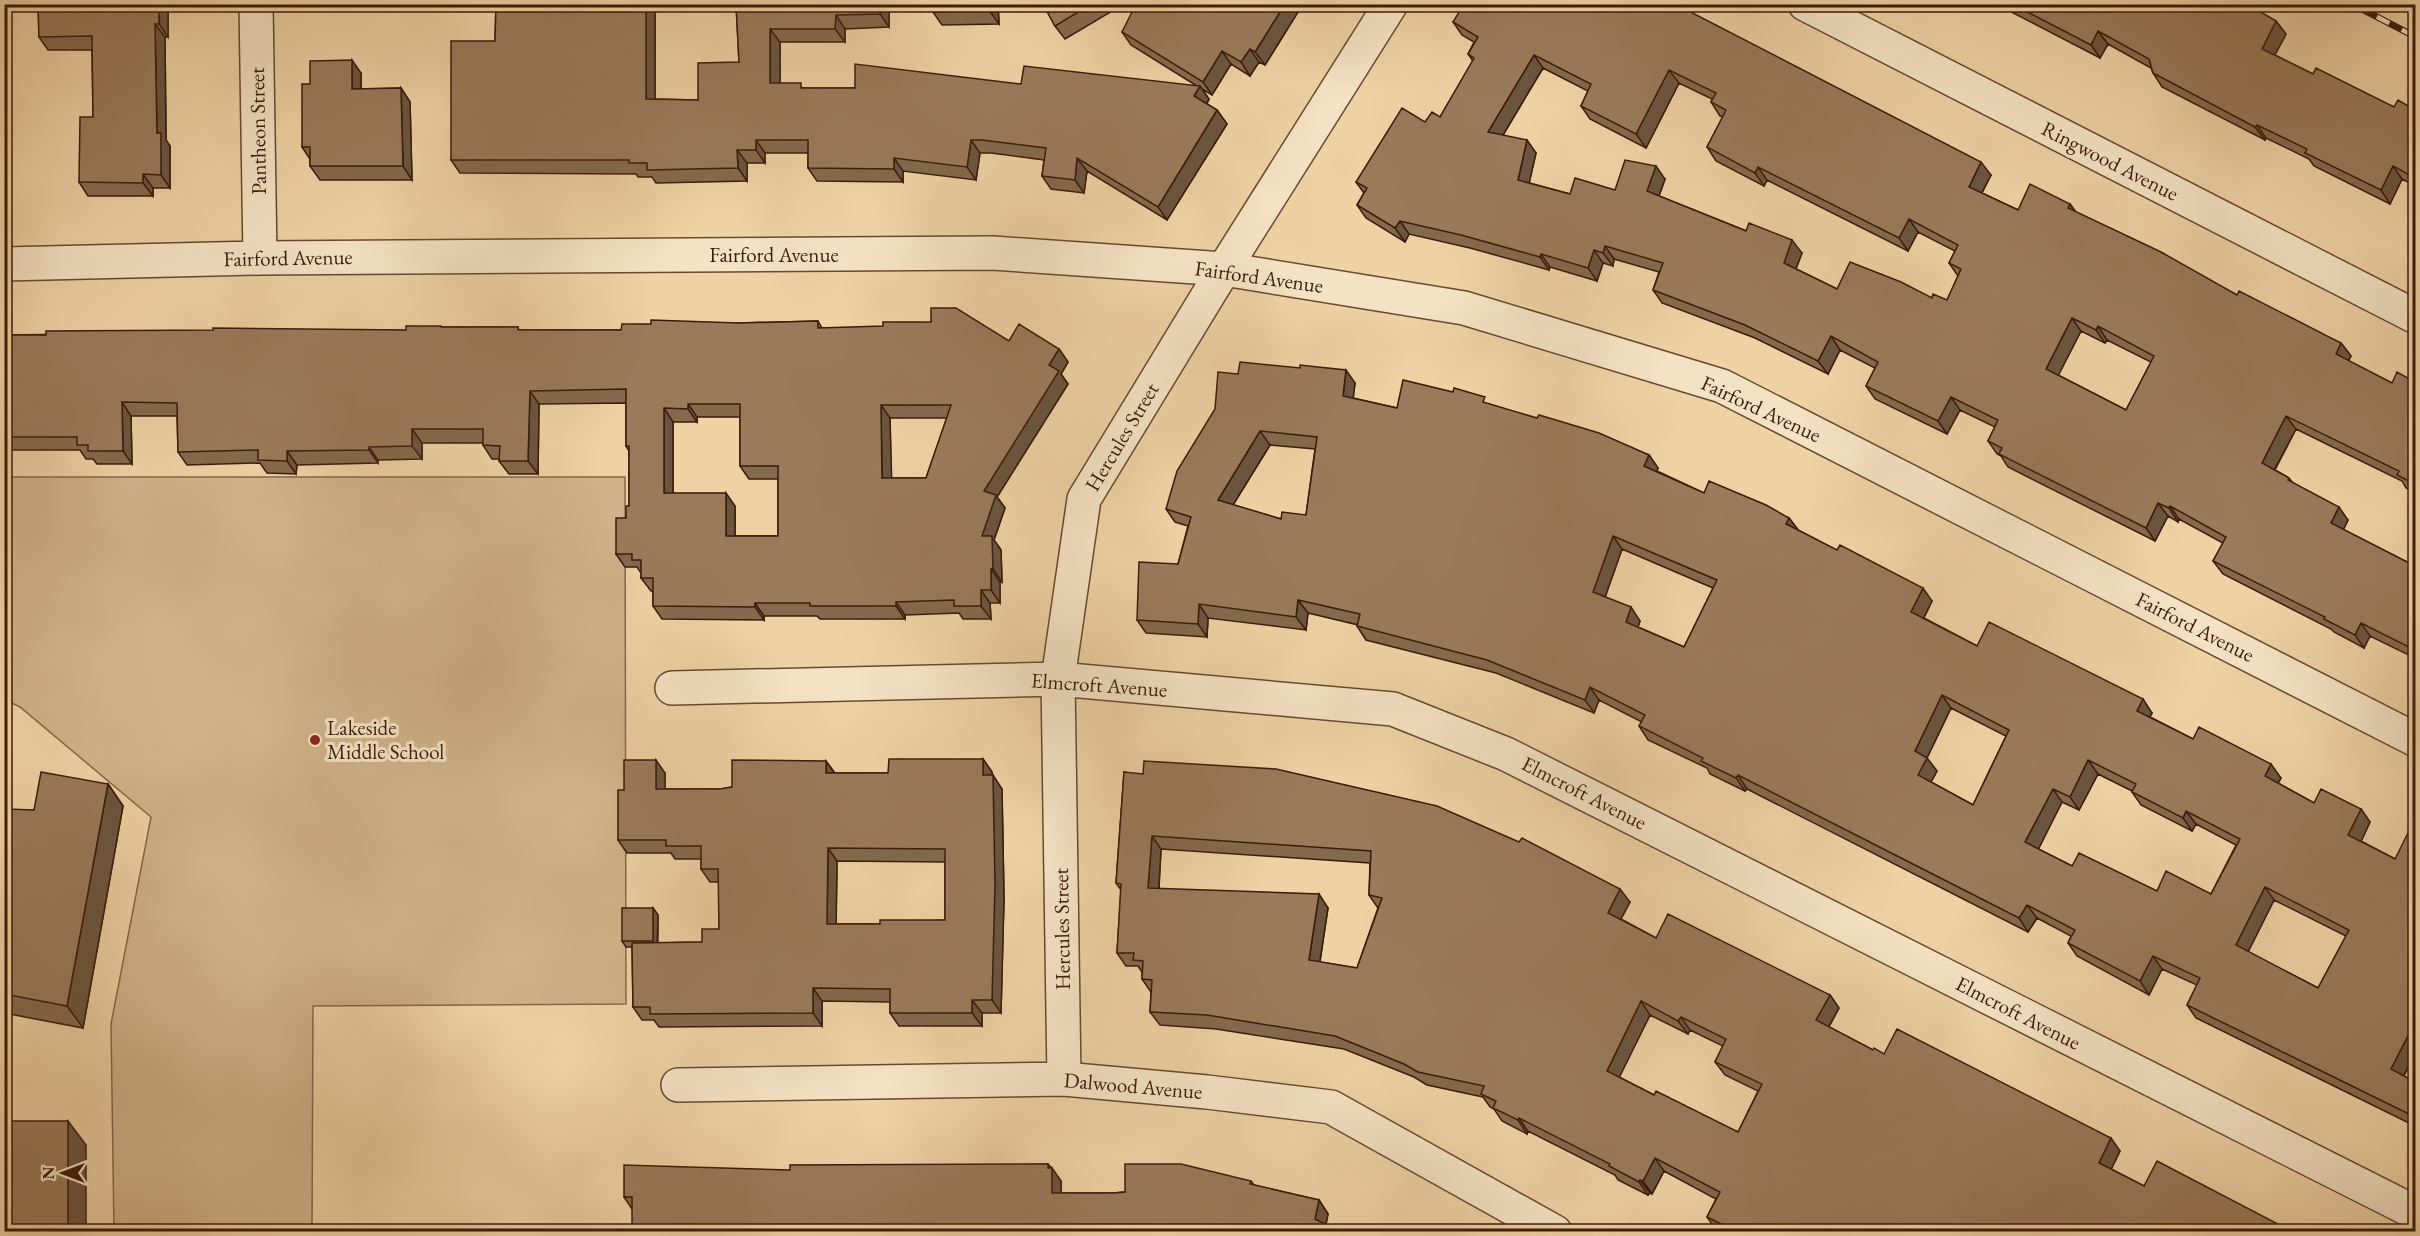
<svg xmlns="http://www.w3.org/2000/svg" width="2420" height="1236" font-family="'EB Garamond',serif">
<rect width="100%" height="100%" fill="#eed2a4"/>
<filter id="stains"><feTurbulence type="fractalNoise" baseFrequency=".00333" numOctaves="4"/><feColorMatrix values="0 0 0 0 .2 0 0 0 0 .09 0 0 0 0 .02 0 0 0 .5 -.17"/></filter>
<radialGradient id="worn" r=".72"><stop offset=".6" stop-color="#630" stop-opacity="0"/><stop offset="1" stop-color="#630" stop-opacity=".3"/></radialGradient>
<path fill="#d0b38a" stroke="#86674a" stroke-width="1.5" d="M5 477H625L626 1004 313 1006 312 1231H114L111 1024 151 817 20 707 5 700Z"/>
<g fill="none" stroke-linecap="round" stroke-linejoin="round">
<g stroke="#684930" stroke-width="36">
<path id="minor" d="M256 4 260 258
M1805 4 2416 317
M4 264 260 258 993 253 1224 269 1464 308 1722 386 2416 740
M672 688 1058 679 1393 709 1506 754 2416 1213
M1064 1079 1058 679 1084 499 1224 269 1391 4
M678 1085 1064 1079 1207 1092 1331 1107 1555 1232"/>
</g>
<use href="#minor" stroke="#f4e2c4" stroke-width="33"/>
<g stroke="#3c1b0a" stroke-width="7">
<path id="rail" d="M2352 4 2416 37"/>
</g>
<use href="#rail" stroke="#f4e2c4" stroke-width="4.5" stroke-dasharray="14" stroke-linecap="butt"/>
</g>
<path fill="#84694d" stroke="#3c1b0a" stroke-width="1.5" fill-rule="evenodd" d="M4 4H168V37H165L166 140 170 146V188H153V196H88L79 182 93 117 92 50H48L39 37 38 5 4 6Z
M496 4H655V99L698 100 739 62 736 4H889V27L845 29V42H780V83L804 88H855L1021 84 1197 86 1131 45 1122 32 1303 4 1265 65 1259 62 1250 76 1231 64 1212 95 1202 89 1209 99 1207 104 1217 110 1227 124 1167 220 1087 171 1084 193 1051 189 1042 176 1044 160 991 153H980L976 180 903 171V182L817 181 808 168V153H765V163H747V181L656 183 652 177H638L636 174 460 173 451 160 495 41Z
M998 4 999 24 942 25 933 12Z
M1043 4H1124L1065 39 1055 26Z
M1671 4 1991 175 1982 193 2018 210 2070 204 2076 212 2237 295 2341 343 2351 356 2348 361 2392 383 2415 382V493L2406 488 2402 481 2296 429 2275 470 2289 478 2293 483 2348 520 2343 530 2415 566V667L2412 663 2415 658 2370 636 2364 648 2334 632 2331 629 2223 574 2213 561 2223 543 2179 519 2178 522 2168 516 2155 541 2008 467 2001 456 1997 454 1988 441 1995 427 1960 410 1947 434 1875 399 1866 386 1875 368 1840 350 1828 374 1755 338 1662 303 1653 290 1659 272 1614 259 1613 266 1603 263 1597 281 1550 267 1549 270 1470 248 1409 234 1405 242 1366 218 1357 205 1364 193 1356 182 1425 122 1440 117 1473 61 1468 54 1474 42 1462 35 1453 22ZM1543 68 1588 91 1581 106 1590 119 1646 148 1679 83 1712 99 1711 102 1720 116 1723 117 1707 147 1716 161 1764 186 1767 180 1908 251 1918 232 1955 251 1949 263 1958 276 1947 300 1837 289 1796 269 1802 253 1659 196 1665 179 1615 190 1570 194 1529 183 1536 153 1503 135ZM2081 331 2105 343 2107 340 2151 362 2126 410 2058 375Z
M1996 4H2263L2260 12 2276 21 2286 34 2275 55 2313 74 2394 107 2408 106 2415 90V186L2402 179 2390 204 2314 166 2309 159 2266 138 2265 140 2162 87 2153 73 2151 68 2108 44 2100 58Z
M361 73V89L401 88 410 102 412 180H320L310 166V159L302 147 310 84Z
M818 321 822 328 1009 341 1059 349 1068 362 1061 374 1068 384 997 497 1005 508 994 540 1001 550 1002 582H1000V603H990L991 619H963L959 613 905 615V619H820L817 616H764V620L662 619 653 606V591H651L641 578V573L637 567H625L616 554 629 506V451L626 446V403L539 404 538 474H509L499 461V459H492L483 445V443H422V459L378 460V463L297 465 296 474 267 473 260 463 187 465 178 452 177 416H131L132 464H97L93 459H86L80 450H4V335L406 330 443 327H518L519 330H621L739 323ZM697 417H740V466L749 479H778V536H735V506L673 493V422H697ZM890 418H947L926 478H891Z
M1300 368 1355 383 1353 398 1397 408 1489 404 1649 455 1658 468 1657 471 1704 493 1789 518 1798 530 1932 601 1924 618 1977 646 2152 713 2150 717 2193 739 2281 778 2278 783 2314 803 2361 809 2370 822 2361 841 2395 859 2415 837V1053L2404 1076 2415 1082V1126L2196 1018 2187 1005 2197 985 2162 969 2149 995 2077 956 2068 943 2071 936 2037 918 2028 932 1747 789 1745 791 1710 774 1707 768 1648 740 1639 726 1642 722 1599 700 1594 713 1496 673 1366 640 1357 626 1358 625 1308 613 1306 630 1208 618 1207 637 1146 633 1137 620 1178 564 1188 526 1175 522 1166 509 1238 374ZM1270 445 1315 449 1306 515 1281 519 1233 505ZM1622 549 1713 588 1684 647 1638 627 1640 621 1605 597ZM1951 708 2006 736 1973 805 1931 782 1937 771 1927 758ZM2098 774 2132 791V792L2141 805 2192 831 2196 824 2236 845 2211 894 2157 891 2072 866 2038 849 2062 802 2079 810ZM2274 900 2346 936 2318 988 2248 952Z
M983 759 992 772V775L1002 789 1004 898 1001 1013H982V1026H899L890 1013V1002L822 1001V1026L659 1027 654 1020H642L633 1007 632 947H626L622 941 653 908 658 915V943L702 942 719 929V882H710L701 869V859H675L671 853H627L618 840 624 790 665 773V789H720L732 787 826 761 835 773H888ZM837 861 945 862V920L880 924H836Z
M1124 772 1630 902 1621 919 1656 938 1830 995 1839 1008 1829 1027 1873 1050 2120 1151 2111 1169 2144 1186 2284 1227 2293 1232H1720L1716 1230 1707 1217 1716 1199 1664 1171 1652 1194 1650 1193 1648 1195 1618 1180 1615 1175 1528 1131 1527 1134 1502 1121 1494 1109 1490 1107 1483 1097 1427 1085 1414 1077 1344 1049 1216 1029 1160 1025 1150 1012 1151 992 1142 979V972L1138 966H1126L1117 953 1121 890 1116 883ZM1161 849 1370 863 1369 895 1378 908 1357 968 1320 962 1328 908 1159 889ZM1650 1015 1688 1034 1690 1030 1723 1046 1715 1062 1725 1075 1758 1091 1738 1132 1654 1095 1619 1077Z
M108 784 123 806 83 1028 4 1013V820Z
M1048 1164 1061 1181V1193H1113L1251 1181 1254 1185 1319 1200 1328 1214 1326 1225 632 1209 624 1197 790 1170Z"/>
<path fill="#6b553f" stroke="#3c1b0a" stroke-width="1.5" d="M159 4H168V37L159 24Z
M646 4H655V112L646 99Z
M880 4H889V27L880 14Z
M989 4H998L999 24 989 10Z
M1285 4H1303L1265 65 1255 52Z
M2247 4H2263L2256 18Z
M836 15 845 29V42L835 29Z
M2276 21 2286 34 2271 62 2262 49Z
M155 24 165 37 166 140 170 146V188L161 175 157 133Z
M770 29 780 42V97L770 83Z
M2098 31 2108 44 2100 58 2091 45Z
M1250 49 1259 62 1250 76 1241 62Z
M1222 51 1231 64 1212 95 1203 82Z
M1534 55 1543 68 1497 145 1488 132Z
M352 60 361 73V102L352 89Z
M1669 70 1679 83 1646 148 1636 134Z
M1200 86 1209 99 1203 109 1194 96Z
M401 88 410 102 412 180 403 166Z
M1217 110 1227 124 1167 220 1158 207Z
M2257 125 2266 138 2265 140 2255 127Z
M756 140 765 153V163L756 150Z
M971 140 980 153 976 180 967 167Z
M1527 140 1536 153 1527 193 1518 180Z
M737 150 747 163V181L738 168Z
M894 158 903 171V182L894 169Z
M1077 158 1087 171 1084 193 1075 180Z
M1981 162 1991 175 1978 200 1969 187Z
M1656 166 1665 179 1656 204 1647 191Z
M2393 166 2402 179 2390 204 2381 190Z
M1758 167 1767 180 1764 186 1755 173Z
M143 174 153 188V196L143 183Z
M2070 204 2079 217 2068 208Z
M1909 219 1918 232 1908 251 1899 238Z
M1400 221 1409 234 1405 242 1395 228Z
M1792 240 1802 253 1793 276 1784 263Z
M1605 246 1614 259 1613 266 1603 253Z
M1594 250 1603 263 1597 281 1588 268Z
M1541 254 1550 267 1549 270 1540 257Z
M2072 318 2081 331 2055 382 2046 369Z
M2098 326 2107 340 2105 343 2096 330Z
M1831 336 1840 350 1828 374 1818 361Z
M2341 343 2351 356 2345 368 2336 354Z
M1059 349 1068 362 1061 374 1068 384 997 497 1005 508 994 540 1001 550 1002 582 993 569 982 536 984 491 1049 365Z
M1346 370 1355 383 1352 409 1343 396Z
M530 391 539 404 538 474 528 461Z
M1951 397 1960 410 1947 434 1938 421Z
M122 402 131 416 132 464 123 451Z
M688 404 697 417V422L688 409Z
M881 405 890 418 892 491 882 478Z
M664 408 673 422V506L664 493Z
M2286 416 2296 429 2271 476 2262 463Z
M412 429 422 443V459L412 446Z
M1260 431 1270 445 1228 513 1218 500Z
M369 447 378 460V463L369 450Z
M287 451 297 465 296 474 287 461Z
M1649 455 1658 468 1654 479 1644 466Z
M726 493 735 506V550L726 536Z
M2158 503 2168 516 2155 541 2146 528Z
M2170 506 2179 519 2178 522 2169 508Z
M2339 507 2348 520 2340 537 2331 523Z
M1789 518 1799 531 1786 524Z
M1613 536 1622 549 1602 606 1593 592Z
M991 569 1000 582V603L991 590Z
M2415 582V607L2408 596Z
M1923 588 1932 601 1920 625 1911 612Z
M981 590 990 603 991 619 981 606Z
M1298 600 1308 613 1306 630 1296 617Z
M896 602 905 615V619L896 606Z
M755 603 764 616V620L755 607Z
M1199 604 1208 618 1207 637 1198 624Z
M1631 607 1640 621 1635 635 1626 622Z
M2361 623 2370 636 2364 648 2355 635Z
M1590 687 1599 700 1594 713 1585 700Z
M1942 695 1951 708 1925 762 1927 758 1937 771 1927 789 1918 775 1915 751Z
M2143 699 2152 713 2146 724 2137 711Z
M983 759 992 772V789L983 775Z
M656 760 665 773V802L656 789Z
M2088 760 2098 774 2079 810 2070 797Z
M826 761 835 774 826 773Z
M2271 764 2281 778 2274 790 2265 776Z
M993 775 1002 789 1004 898 1001 1013 992 1000Z
M1738 775 1747 789 1745 791 1736 778Z
M108 784 123 806 83 1028 67 1006Z
M2053 789 2062 802 2035 856 2025 842Z
M2361 809 2370 822 2358 848 2348 835Z
M2186 811 2196 824 2192 831 2183 818Z
M1152 836 1161 849 1158 902 1148 888Z
M828 848 837 861 836 937 827 924Z
M2265 887 2274 900 2245 958 2236 945Z
M1620 889 1630 902 1617 926 1608 913Z
M1319 894 1328 908 1318 973 1309 960Z
M2027 905 2037 918 2028 932 2019 918Z
M653 908 658 915 657 947 653 941Z
M2153 956 2162 969 2149 995 2140 981Z
M813 988 822 1001V1026L813 1013Z
M1830 995 1839 1008 1825 1033 1816 1020Z
M972 1000 982 1013V1026L972 1013Z
M1641 1001 1650 1015 1616 1084 1607 1071Z
M1681 1017 1690 1030 1688 1034 1678 1021Z
M2415 1022V1053L2400 1083 2391 1069Z
M1519 1118 1528 1131 1527 1134 1518 1120Z
M68 1121 86 1145V1232H68Z
M2111 1138 2120 1151 2108 1176 2099 1163Z
M1655 1158 1664 1171 1652 1194 1643 1181Z
M1048 1164 1052 1170V1168L1061 1181V1207L1052 1193Z
M1640 1180 1650 1193 1648 1195 1639 1182Z
M1319 1200 1328 1214 1324 1232 1315 1219Z"/>
<path fill="#997a5a" stroke="#3c1b0a" stroke-width="1.5" fill-rule="evenodd" d="M38 4H159V24H155L157 133H161V175L143 174V183L79 182 80 117H93L92 36 39 37Z
M496 4H646V99L698 100V63L739 62 736 4H880V14L836 15 835 29H770V83H801V88H855V64L1021 84 1024 66 1200 86 1194 96 1217 110 1158 207 1077 158 1075 180 1042 176 1046 148 982 140H971L967 167 894 158V169L808 168V140H756V150H737L738 168 647 170V163H629V160H451V41H495Z
M932 4H989V10L933 12Z
M1043 4H1092L1055 26Z
M1136 4H1285L1255 52 1250 49 1241 62 1222 51 1203 82 1122 32Z
M1464 4H1671L1680 9 1681 7 1981 162 1969 187 2018 210 2030 184 2070 204 2068 208 2161 252 2237 295 2239 291 2341 343 2336 354 2392 383 2397 372 2415 382V484L2397 475 2399 471 2286 416 2262 463 2289 478 2288 480 2339 507 2331 523 2415 566V582L2408 596 2415 600V650L2361 623 2355 635 2324 619 2325 617 2213 561 2226 537 2170 506 2169 508 2158 503 2146 528 1999 454 2002 448 1988 441 1998 420 1951 397 1938 421 1866 386 1878 362 1831 336 1818 361 1745 325 1653 290 1663 263 1605 246 1603 253 1594 250 1588 268 1541 254 1540 257 1461 235 1400 221 1395 228 1357 205 1367 188 1356 182 1402 108 1425 122 1432 112 1440 117 1474 58 1468 54 1478 37 1453 22ZM1534 55 1591 84 1581 106 1636 134 1669 70 1716 93 1711 102 1726 110 1707 147 1755 173 1758 167 1899 238 1909 219 1958 245 1949 263 1961 269 1947 300 1933 294 1932 298 1901 282 1850 262 1837 289 1784 263 1792 240 1749 223 1746 231 1647 191 1656 166 1625 160 1615 190 1575 178 1570 194 1518 180 1527 140 1488 132ZM2072 318 2096 330 2098 326 2154 356 2126 410 2046 369Z
M2012 4H2247L2276 21 2262 49 2313 74 2316 68 2394 107 2398 100 2408 106 2415 90V178L2393 166 2381 190 2305 153 2307 149 2257 125 2255 127 2153 73 2149 59 2098 31 2091 45Z
M352 60V89L401 88 403 166H310V147H302V84H310V61Z
M931 308H956L1009 341 1019 324 1059 349 1049 365 1059 371 984 491 996 495 982 536H992L993 569H991V590H981V606H954V600L896 602V606H810V603H755V607L653 606V578H641V560H632V554H616V518H626V506H629V446H626V389L530 391 528 461H499L500 446 483 445V429H412V446L369 447V450L287 451V461L258 460V450L178 452 177 403 122 402 123 451H88V445H77V437H4V335H46V331L213 330V328L406 330V326H441V327H518V330H621L622 324H651V320L739 323 818 321V328L883 326V322H931ZM688 404H740V466H778V536H726V493H664V408L688 409ZM881 405H951L926 478H882Z
M1240 362 1300 368V365L1346 370 1343 396 1397 408 1403 380 1453 392 1454 388 1485 397 1483 402 1537 418 1539 415 1599 433 1649 455 1644 466 1704 493 1709 481 1766 505 1789 518 1786 524 1837 550 1840 545 1923 588 1911 612 1977 646 1989 622 2143 699 2137 711 2193 739 2199 727 2271 764 2265 776 2314 803 2321 789 2361 809 2348 835 2395 859 2408 833 2415 837V1022L2391 1069 2415 1082V1117L2187 1005 2200 978 2153 956 2140 981 2068 943 2075 930 2027 905 2019 918 1738 775 1736 778 1701 761 1703 758 1639 726 1645 715 1590 687 1585 700 1487 660 1357 626 1360 614 1298 600 1296 617 1199 604 1198 624 1137 620 1139 562 1178 564 1191 517 1166 509 1177 471 1215 409 1218 372 1238 374ZM1260 431 1317 437 1306 515 1282 512 1281 519 1218 500ZM1613 536 1717 580 1684 647 1626 622 1631 607 1593 592ZM1942 695 2009 730 1973 805 1918 775 1927 758 1915 751ZM2088 760 2136 784 2132 792 2183 818 2186 811 2240 839 2211 894 2166 871 2157 891 2079 853 2072 866 2025 842 2053 789 2070 797ZM2265 887 2349 930 2318 988 2236 945Z
M2415 656V664L2412 663Z
M889 759H983V775H993L995 885 992 1000H972V1013H890V989L813 988V1013L650 1014V1007H633L632 943 702 942V929H719L718 869H701V846H666V840H618V790H624V760H656V789H720L732 787V760L826 761V773H888ZM828 848 945 849V920H880V924H827Z
M1144 761 1276 769 1437 806 1519 842 1522 838 1620 889 1608 913 1656 938 1668 914 1830 995 1816 1020 1873 1050 1874 1048 1884 1054 1897 1029 2111 1138 2099 1163 2144 1186 2157 1161 2293 1232H1737L1707 1217 1720 1192 1655 1158 1643 1181 1640 1180 1639 1182 1609 1166 1610 1164 1519 1118 1518 1120 1493 1108 1496 1101 1481 1094 1484 1086 1418 1072 1404 1064 1335 1036 1207 1015 1150 1012 1152 980 1142 979 1143 961 1133 960 1134 953H1117L1121 884 1116 883 1124 772 1143 774ZM1152 836 1371 851 1369 895 1382 898 1357 968 1309 960 1319 894 1148 888ZM1641 1001 1678 1021 1681 1017 1726 1039 1715 1062 1762 1084 1738 1132 1656 1091 1654 1095 1607 1071Z
M41 772 108 784 67 1006 4 994V820L7 809 34 810Z
M622 908H653V941H622Z
M4 1121H68V1232H4Z
M1048 1164V1168H1052V1193H1113L1125 1192V1164H1181L1251 1181 1250 1184 1319 1200 1315 1219 1340 1232H632V1197H624V1165L790 1170V1165Z
M1384 1226 1397 1232H1382Z"/>
<circle fill="#8f2418" stroke="#f4e2c4" stroke-width="2" cx="315" cy="740" r="6"/>
<g text-anchor="middle" stroke-width="6" stroke-linejoin="round" paint-order="stroke">
<g font-size="21" fill="#3c1b0a" stroke="#f4e2c4">
<text transform="translate(258 131) rotate(-91)" y="7">Pantheon Street</text>
<text transform="translate(2110 161) rotate(27)" y="7">Ringwood Avenue</text>
<text x="774" y="262">Fairford Avenue</text>
<text transform="translate(288 258) rotate(-1)" y="7">Fairford Avenue</text>
<text transform="translate(1259 277) rotate(8)" y="7">Fairford Avenue</text>
<text transform="translate(1761 409) rotate(25)" y="7">Fairford Avenue</text>
<text transform="translate(1122 437) rotate(-59)" y="7">Hercules Street</text>
<text transform="translate(2195 627) rotate(27)" y="7">Fairford Avenue</text>
<text transform="translate(1099 685) rotate(4)" y="7">Elmcroft Avenue</text>
<text transform="translate(1584 793) rotate(27)" y="7">Elmcroft Avenue</text>
<text transform="translate(1062 929) rotate(-91)" y="7">Hercules Street</text>
<text transform="translate(2018 1013) rotate(27)" y="7">Elmcroft Avenue</text>
<text transform="translate(1133 1086) rotate(5)" y="7">Dalwood Avenue</text>
</g>
<g font-size="21" fill="#3c1b0a" stroke="#f4e2c4" text-anchor="start">
<text x="327" y="735">Lakeside<tspan x="327" dy="24">Middle School</tspan></text>
</g>
</g>
<rect width="2420" height="1236" fill="none" stroke="#eed2a4" stroke-width="24"/>
<rect x="6" y="6" width="2408" height="1224" fill="none" stroke="#3c1b0a" stroke-width="3"/>
<rect x="12" y="12" width="2396" height="1212" fill="none" stroke="#3c1b0a" stroke-width="1.5"/>
<g transform="translate(63 1173) rotate(270)" stroke="#f4e2c4" stroke-width="4.5" paint-order="stroke">
<path d="M0-4.5L10 22L0 15L-10 22Z" fill="#3c1b0a"/>
<text y="-9" font-size="16" font-weight="bold" text-anchor="middle" fill="#3c1b0a">N</text>
</g>
<rect width="100%" height="100%" filter="url(#stains)"/>
<rect width="100%" height="100%" fill="url(#worn)"/>
</svg>
